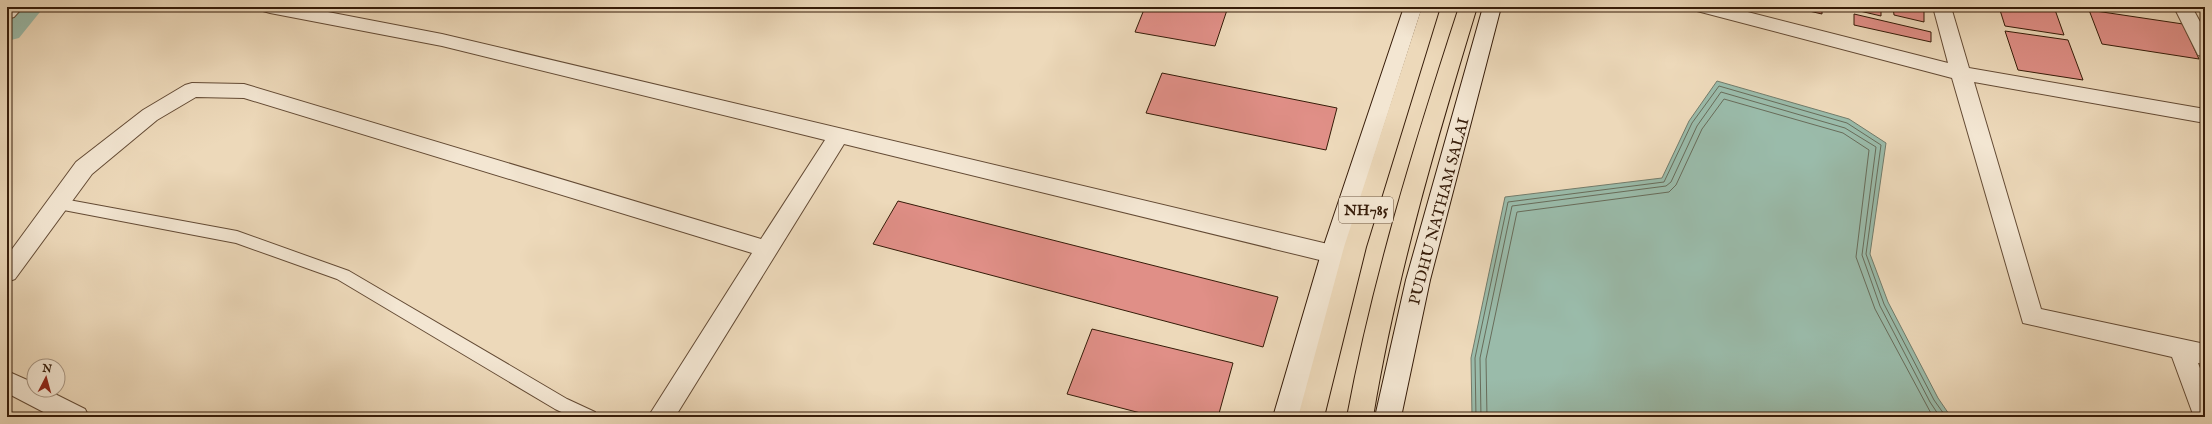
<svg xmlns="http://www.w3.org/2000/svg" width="2212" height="424" font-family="'IM FELL English',serif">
<rect width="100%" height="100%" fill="#edd9ba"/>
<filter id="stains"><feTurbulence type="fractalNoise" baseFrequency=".005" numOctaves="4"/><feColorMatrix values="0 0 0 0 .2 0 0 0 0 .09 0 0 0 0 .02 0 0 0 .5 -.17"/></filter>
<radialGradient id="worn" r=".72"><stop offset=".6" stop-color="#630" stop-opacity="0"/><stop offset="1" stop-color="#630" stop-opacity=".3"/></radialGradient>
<path fill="#9abbaa" stroke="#727b6a" d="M1717 81 1849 119 1886 143 1870 254 1888 302 1938 398 1951 417H1472L1471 358 1505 197 1662 178 1689 121Z"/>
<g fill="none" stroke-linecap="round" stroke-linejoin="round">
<path stroke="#686c5a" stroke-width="1" d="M1476 417 1475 358 1508 202 1664 182 1692 123 1719 86 1847 123 1881 145 1866 254 1884 304 1934 400 1946 417
M1481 417 1480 358 1512 206 1666 186 1671 182 1697 126 1721 92 1845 128 1876 147 1862 255 1880 306 1930 402 1940 417
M1487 417 1486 359 1517 212 1669 192 1676 185 1702 129 1724 99 1843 133 1869 150 1856 257 1875 309 1933 417"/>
<path fill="#9abbaa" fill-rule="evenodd" d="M10 7H44L19 38 7 41V10Z"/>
</g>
<path fill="#e08f87" stroke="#361c09" d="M1145 7H1228L1215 46 1135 32Z
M1796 7H1822V14L1796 8Z
M1847 7H1881V16L1847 8Z
M1893 7H1924V22L1894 15Z
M1999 7H2054L2064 35 2005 26Z
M2089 10 2183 24 2199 59 2102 44Z
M1854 14 1931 32V42L1854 25Z
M2005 31 2068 40 2083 80 2018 70Z
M1162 73 1337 108 1326 150 1146 113Z
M898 201 1278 297 1263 347 873 244Z
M1092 329 1233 363 1218 417H1156L1067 394Z"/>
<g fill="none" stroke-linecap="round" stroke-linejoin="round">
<g stroke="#644b35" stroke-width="2">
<path id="service" d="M58 198 237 231 349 271 567 399 595 412 598 417H572L555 409 337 279 236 243 53 208 51 204 53 200Z"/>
</g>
<g stroke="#644b35" stroke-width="2">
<path id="minor" d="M7 7H23L14 17 7 19Z
M261 7H302L442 34 1332 245 1340 248 1343 254 1340 260 1332 263 844 144 675 417H648L752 253 244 98 196 97 157 120 92 174 15 279 7 282V256L76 162 143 110 185 85 192 83 244 84 761 239 825 140 442 46 270 13 263 11Z
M1695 7H1728L1948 63 1933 7H1951L1969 68 2205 109V123L1974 82 2041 309 2205 344V364L2198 363 2205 381V417H2194L2172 357 2023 323 1952 78 1697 11Z
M2174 7H2192L2205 31V57L2198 55Z
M7 371 34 383V390H47L85 409 89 417H53L7 393Z"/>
</g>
<g stroke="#361c09" stroke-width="2">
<path id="secondary" d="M1404 7H1422L1343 254 1299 417H1273L1321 254Z
M1483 7H1501L1430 280 1401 417H1375L1406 280Z"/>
</g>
<g stroke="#361c09" stroke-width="2">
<path id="trunk" d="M1422 7H1440L1366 247 1324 417H1298L1344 247Z
M1459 7H1477C1436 142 1396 277 1373 417H1347C1373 277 1415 142 1459 7Z"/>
</g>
<use href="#service" fill="#f3e6d2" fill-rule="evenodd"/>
<use href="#minor" fill="#f3e6d2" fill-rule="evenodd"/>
<use href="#secondary" fill="#f3e6d2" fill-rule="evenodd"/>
<use href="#trunk" fill="#edd9ba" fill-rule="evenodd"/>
</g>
<g text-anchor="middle" stroke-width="3" stroke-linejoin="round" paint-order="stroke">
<rect fill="#f3e6d2" stroke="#6f5945" stroke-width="1" x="1339" y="197" width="54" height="26" rx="3"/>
<g font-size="15" font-weight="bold" fill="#361c09">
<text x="1366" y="215">NH785</text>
</g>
<g font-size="16" fill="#361c09" stroke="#f3e6d2">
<text transform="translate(1438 211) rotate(-75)" y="6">PUDHU NATHAM SALAI</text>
</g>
</g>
<rect width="2212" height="424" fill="none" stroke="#edd9ba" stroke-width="24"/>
<rect x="8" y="8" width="2196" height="408" fill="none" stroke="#361c09" stroke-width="2"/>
<rect x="12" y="12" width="2188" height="400" fill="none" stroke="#361c09"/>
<g transform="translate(46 378) rotate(6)"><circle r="19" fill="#f3e6d2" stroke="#a79582"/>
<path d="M0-3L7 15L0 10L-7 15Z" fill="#8f2418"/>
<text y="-6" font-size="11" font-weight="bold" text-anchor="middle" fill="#361c09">N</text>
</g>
<rect width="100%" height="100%" filter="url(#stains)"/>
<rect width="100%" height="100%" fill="url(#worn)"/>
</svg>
